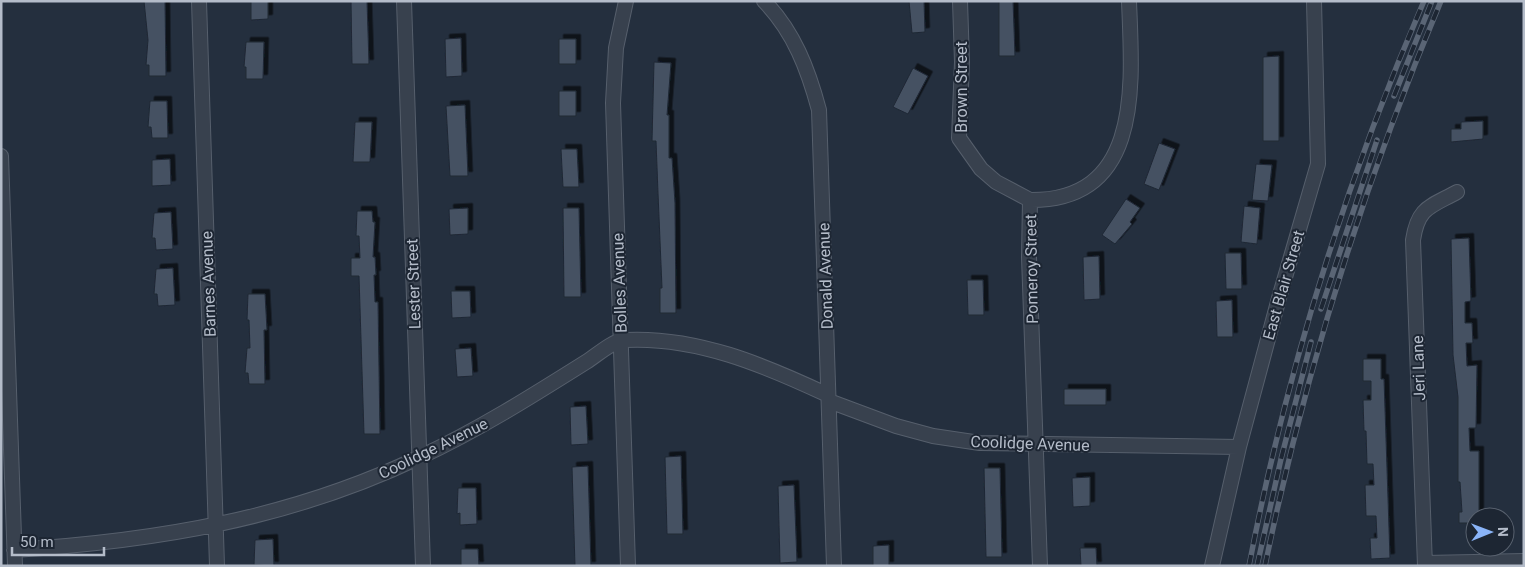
<svg xmlns="http://www.w3.org/2000/svg" width="1525" height="567" font-family="Roboto,sans-serif">
<defs>
<filter id="shadow"><feDropShadow dx="4.5" dy="-4.5" stdDeviation="0" flood-color="#0009"/></filter>
</defs>
<rect width="100%" height="100%" fill="#242f3e"/>
<path fill="#455162" stroke="#1f2835" filter="url(#shadow)" d="M144 1H165L166 76H149V65H146L148 40Z
M251 1H268V19L251 20Z
M351 1H367L369 64H352Z
M909 1H924L925 32 912 33Z
M999 1H1013L1015 56H999Z
M461 38 462 76 446 77 445 39Z
M559 39H576V64H559Z
M246 42H264L263 79H246V67H244Z
M1279 56V141H1263V57Z
M654 62 671 63 667 115H669V158H672L675 203 676 313H660V288H662L658 193 656 141H652Z
M913 68 928 76 908 114 893 107Z
M559 91H576V116H559Z
M150 101H167L168 138H152L151 127H148Z
M465 105 468 176H450L446 106Z
M1483 121V139L1451 142V129H1461V122Z
M355 122H372L370 162H353Z
M1159 143 1175 149 1159 190 1144 184Z
M561 149H577L579 187H563Z
M170 159 171 185 152 186V160Z
M1256 164 1272 165 1268 201 1252 200Z
M1126 199 1140 208 1130 222 1132 224 1115 244 1102 235Z
M1244 206 1260 208 1257 244 1241 242Z
M468 208V234L450 235 449 209Z
M563 208H579L581 297H564Z
M357 211H372L373 222H375L373 257H375L376 275H374L375 302H378L380 434H364L359 276H351V258H360L359 236H356Z
M171 212 173 249 156 250 155 238H152L154 213Z
M1469 238 1471 301 1465 302V323H1472L1473 343H1466L1467 366 1477 365 1476 428H1469L1470 451H1479V517H1475V523H1459V512H1462L1460 482H1458V397L1453 355 1451 239Z
M1225 253H1241L1242 289H1226Z
M1099 256 1100 299 1084 300 1083 257Z
M173 268 175 305 158 306 157 294H154L156 269Z
M967 280H983L984 315H968Z
M451 291H470L471 317 452 318Z
M248 294H265L267 330H264L265 384H249L248 373H245L247 348H250L249 320H247Z
M1232 300 1233 337H1217L1216 301Z
M471 348 473 376 457 377 455 349Z
M1363 359H1381V379H1384L1390 558 1371 559 1370 538H1377L1376 516H1366L1365 485H1374L1373 464H1367L1366 431H1364L1363 400H1371V381H1363Z
M1064 389H1106V405H1064Z
M586 406 588 444 571 445 570 407Z
M681 456 683 534H667L665 457Z
M588 466 591 566H575L572 467Z
M984 468H1000L1002 557H986Z
M1090 477V506L1073 507 1072 478Z
M794 485 797 562 780 563 778 486Z
M458 488H476L477 524 460 525V513L457 514Z
M273 539 274 566 254 565 255 540Z
M889 545V566H873V546Z
M1080 548H1096L1097 566H1081Z
M461 549H478L479 566H461Z"/>
<g fill="none" stroke-linecap="round" stroke-linejoin="round">
<g stroke="#565f6c" stroke-width="16">
<path id="minor" d="M199 1 217 566
M404 1 423 566
M626 1 616 48 613 103 628 566
M764 1C794 32 808 69 819 110L834 566
M960 1 962 62 959 138 981 169 996 182 1030 200
M1 156 15 566
M1030 200 1029 257 1040 566
M1030 200C1144 201 1132 82 1129 1
M829 401 896 426 933 436 980 443 1239 447
M14 550C156 541 290 519 420 457 478 430 532 396 586 362 596 356 612 341 624 340 696 336 764 365 828 395
M1425 563 1524 561
M1212 566 1239 447 1279 298 1318 164 1314 1
M1425 566 1413 240C1418 207 1430 207 1457 192"/>
</g>
<use href="#minor" stroke="#38414e" stroke-width="14"/>
<g stroke="#5a6575" stroke-width="5.5">
<path id="rail" d="M1394 96 1432 1
M1321 309 1377 140
M1249 566C1286 373 1346 181 1424 1
M1257 566 1281 459 1311 342
M1265 566C1305 372 1364 183 1441 1"/>
</g>
<use href="#rail" stroke="#1d2633" stroke-width="4" stroke-dasharray="11" stroke-linecap="butt"/>
</g>
<g text-anchor="middle" stroke-width="4" stroke-linejoin="round" paint-order="stroke">
<g font-size="16" fill="#b4bcc9" stroke="#1d2633">
<text transform="translate(961 87) rotate(-90)" y="6">Brown Street</text>
<text transform="translate(1031 269) rotate(-91)" y="6">Pomeroy Street</text>
<text transform="translate(825 276) rotate(-92)" y="6">Donald Avenue</text>
<text transform="translate(619 283) rotate(-92)" y="6">Bolles Avenue</text>
<text transform="translate(208 284) rotate(-92)" y="6">Barnes Avenue</text>
<text transform="translate(413 284) rotate(-92)" y="6">Lester Street</text>
<text transform="translate(1283 285) rotate(-74)" y="6">East Blair Street</text>
<text transform="translate(1418 368) rotate(-92)" y="6">Jeri Lane</text>
<text transform="translate(1030 443) rotate(2)" y="6">Coolidge Avenue</text>
<text transform="translate(433 448) rotate(-26)" y="6">Coolidge Avenue</text>
</g>
</g>
<rect width="1525" height="567" fill="none" stroke="#b4bcc9" stroke-width="5"/>
<g transform="translate(1490 532) rotate(89)"><circle r="24" fill="#1d2633" stroke="#59626f"/>
<path d="M0-4L9 19L0 12L-9 19Z" fill="#8ab4f8"/>
<text y="-8" font-size="14" font-weight="bold" text-anchor="middle" fill="#b4bcc9">N</text>
</g>
<path d="M12 547v8h92v-8" fill="none" stroke="#b4bcc9" stroke-width="2.5"/>
<text x="20" y="547" font-size="15" fill="#b4bcc9" stroke="#1d2633" stroke-width="4" paint-order="stroke">50 m</text>
</svg>
